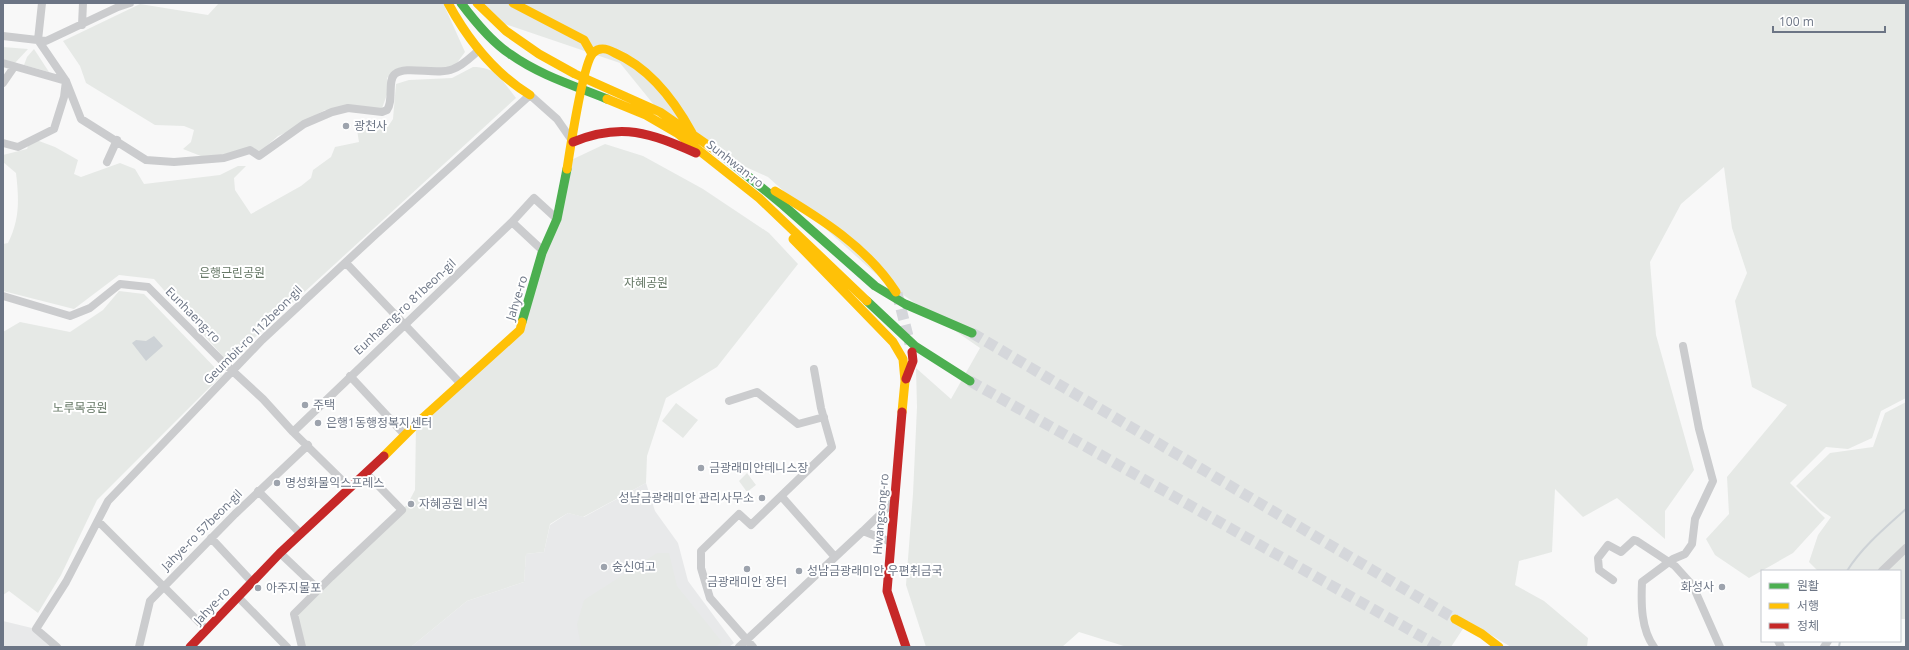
<svg xmlns="http://www.w3.org/2000/svg" width="1909" height="650" font-family="'Open Sans','Noto Sans KR',sans-serif">
<rect width="100%" height="100%" fill="#f8f8f8"/>
<path fill="#e8e9ea" d="M646 483 655 511 678 543 688 581 734 643 729 647H411L467 601 524 582 526 554 544 552 550 525 568 513 584 517Z
M3 621 36 629 57 647H3Z"/>
<path fill="#e6e9e6" d="M219 3H443L465 52 454 67 395 72 387 78 389 89 381 111 350 112 325 110 310 118 304 125 278 136 255 156 248 151 216 162 183 149 191 142 194 130 184 126 155 125 86 83 80 66 63 41 140 4 208 15Z
M481 3H1906V398L1881 411 1872 438 1848 449 1826 447 1790 483 1825 518 1793 553 1749 578 1715 555 1706 539 1729 514 1727 477 1787 405 1752 387 1735 301 1747 273 1732 228 1724 167 1681 204 1650 262 1656 335 1694 470 1665 511V539L1617 498 1583 517 1555 489 1552 552 1519 561 1515 585 1544 601 1588 638 1587 647H1511L1468 621 1451 647H1127L1079 632 1062 647H926L906 585 913 494 917 407 916 368 951 399 980 348 886 283 768 177 680 137 620 63 502 23Z
M3 47 28 49 15 63 3 59Z
M34 49 49 72 24 65 27 57Z
M473 67C498 67 502 81 516 98L228 362 154 279 119 275 74 309 3 291V244L8 243C20 219 19 199 16 173L3 162V155L27 149 31 138 55 147 78 160 74 174 81 177 120 163 135 169 144 184 220 175 238 166H246L234 178 235 190 251 214 301 186 311 178 313 170 331 157 335 147 359 142 356 124 389 125 393 119 396 84 409 80 452 78Z
M605 144 643 156 703 189 769 233 798 264 717 367 666 398 647 456 646 483 583 517 568 513 550 524 544 552 526 554 524 582 467 601 411 647H303L294 614 407 505 415 490 416 424 520 330 569 161Z
M119 291 144 294 222 375 97 500 61 575 38 613 9 591 3 595V332L20 322 70 332 103 310Z
M1906 402V619H1900V571H1818L1809 562 1818 535 1831 517 1820 510 1796 486 1830 453 1873 447 1885 413Z
M676 403 698 420 683 438 662 421Z
M747 473 756 485 747 492 739 481Z
M657 553H669L677 586 722 642 715 647H581L577 624 584 600Z"/>
<path fill="#cdd2d6" d="M154 336 163 346 146 361 132 343 136 340 146 341Z"/>
<g fill="none" stroke-linecap="round" stroke-linejoin="round">
<path stroke="#cdd2d6" stroke-width="2" d="M1847 571C1862 547 1885 528 1906 509
M1839 647 1840 641"/>
<path stroke="#d5d7db" stroke-width="11" stroke-dasharray="11 5.5" stroke-linecap="butt" d="M897 293 910 344
M972 333 1455 619
M970 381 1440 647"/>
<path stroke="#cbccce" stroke-width="8" d="M82 25 83 3
M3 36 46 41 118 7 130 3
M38 40 66 81 81 119 146 160 174 162 224 158 250 150 259 156 304 124 332 112 348 108 382 112 387 110C394 101 387 80 395 74 406 65 438 76 453 69 462 66 471 57 478 51
M38 40 42 3
M3 63 66 81 64 97 54 129 18 147 3 143
M3 83 14 67
M107 162 117 140
M512 222 541 249 542 253
M346 263 461 384
M3 296 70 316 90 308 120 284 148 287 224 363 263 399 293 432 350 488
M350 376 405 435
M729 401 757 392 798 424 824 417
M293 432 512 222 534 198 557 219
M258 491 301 534
M782 497 835 557
M98 521 207 630
M863 531 894 501
M211 538 252 582
M280 553 319 590
M1882 571 1906 548
M1613 580 1599 570 1598 558 1608 545 1621 552 1634 540 1637 541 1675 566 1693 586 1720 647
M238 597 287 647
M1778 641 1781 647
M57 647 36 629 66 582 108 501 262 340 375 235 530 95 557 119 573 142
M139 647 150 601 235 514 308 445
M302 647 294 614 331 577 402 510 367 474
M739 647 863 531 891 542
M753 647 710 598 701 568V551L739 514 751 525 832 447 821 408 814 369
M1654 647C1641 629 1641 604 1642 582L1673 559 1685 554 1692 544 1695 519 1713 481 1699 429 1683 346
M1824 647 1828 641"/>
<path stroke="#4caf50" stroke-width="9" d="M461 3C473 19 493 43 510 54 539 75 575 86 607 99
M722 155 783 205 875 286 905 304 972 333
M867 301 915 346 970 381
M522 322 542 253 557 219 567 169"/>
<path stroke="#ffc107" stroke-width="9" d="M448 3C468 40 494 73 530 95
M477 3 506 31 539 54 575 74 660 112 722 155
M513 3 584 40 592 54
M607 99 646 115 677 133 759 198 867 301
M567 169C570 150 583 63 593 53 600 46 608 49 615 53 650 68 674 100 692 133
M775 191C820 218 867 247 896 292
M793 239 893 342 903 359 905 381 902 412
M384 456 416 424 520 330 522 322
M1455 619 1482 634 1499 647"/>
<path stroke="#c62828" stroke-width="9" d="M573 142C622 122 650 133 696 153
M906 379 913 361 912 352
M902 412 887 591 906 647
M190 647 280 553 384 456"/>
</g>
<g fill="#9da3ad" stroke="#fff" stroke-width="1.5">
<circle cx="346" cy="126" r="4"/>
<circle cx="305" cy="405" r="4"/>
<circle cx="318" cy="423" r="4"/>
<circle cx="701" cy="468" r="4"/>
<circle cx="277" cy="483" r="4"/>
<circle cx="762" cy="498" r="4"/>
<circle cx="411" cy="504" r="4"/>
<circle cx="604" cy="567" r="4"/>
<circle cx="747" cy="569" r="4"/>
<circle cx="799" cy="571" r="4"/>
<circle cx="1722" cy="587" r="4"/>
<circle cx="258" cy="588" r="4"/>
</g>
<g text-anchor="middle" stroke-width="4" stroke-linejoin="round" paint-order="stroke">
<g font-size="12" fill="#6c7585" stroke="#fff" text-anchor="start">
<text x="354" y="130">광천사</text>
<text x="313" y="409">주택</text>
<text x="326" y="427">은행1동행정복지센터</text>
<text x="709" y="472">금광래미안테니스장</text>
<text x="285" y="487">명성화물익스프레스</text>
<text x="754" y="502" text-anchor="end">성남금광래미안 관리사무소</text>
<text x="419" y="508">자혜공원 비석</text>
<text x="612" y="571">숭신여고</text>
<text x="807" y="575">성남금광래미안 우편취금국</text>
<text x="747" y="586" text-anchor="middle">금광래미안 장터</text>
<text x="1714" y="591" text-anchor="end">화성사</text>
<text x="266" y="592">아주지물포</text>
</g>
<g font-size="12" fill="#6c7585" stroke="#fff">
<text transform="translate(735 164) rotate(38)" y="4">Sunhwan-ro</text>
<text transform="translate(517 298) rotate(-73)" y="4">Jahye-ro</text>
<text transform="translate(405 307) rotate(-43)" y="4">Eunhaeng-ro 81beon-gil</text>
<text transform="translate(193 315) rotate(45)" y="4">Eunhaeng-ro</text>
<text transform="translate(253 335) rotate(-45)" y="4">Geumbit-ro 112beon-gil</text>
<text transform="translate(881 514) rotate(-85)" y="4">Hwangsong-ro</text>
<text transform="translate(202 530) rotate(-45)" y="4">Jahye-ro 57beon-gil</text>
<text transform="translate(212 606) rotate(-47)" y="4">Jahye-ro</text>
</g>
<g font-size="12" fill="#667866" stroke="#fff">
<text x="232" y="277">은행근린공원</text>
<text x="646" y="287">자혜공원</text>
<text x="80" y="412">노루목공원</text>
</g>
</g>
<rect width="1909" height="650" fill="none" stroke="#6c7585" stroke-width="8"/>
<rect x="1761" y="570" width="140" height="72" fill="#ffffff" stroke="#c4c8ce"/>
<rect x="1769" y="583" width="20" height="6" fill="#4caf50" stroke="#c4c8ce"/>
<text x="1797" y="590" font-size="12" fill="#6c7585">원활</text>
<rect x="1769" y="603" width="20" height="6" fill="#ffc107" stroke="#c4c8ce"/>
<text x="1797" y="610" font-size="12" fill="#6c7585">서행</text>
<rect x="1769" y="623" width="20" height="6" fill="#c62828" stroke="#c4c8ce"/>
<text x="1797" y="630" font-size="12" fill="#6c7585">정체</text>
<path d="M1773 26v6h112v-6" fill="none" stroke="#6c7585" stroke-width="2"/>
<text x="1779" y="26" font-size="12" fill="#6c7585" stroke="#ffffff" stroke-width="3" paint-order="stroke">100 m</text>
</svg>
